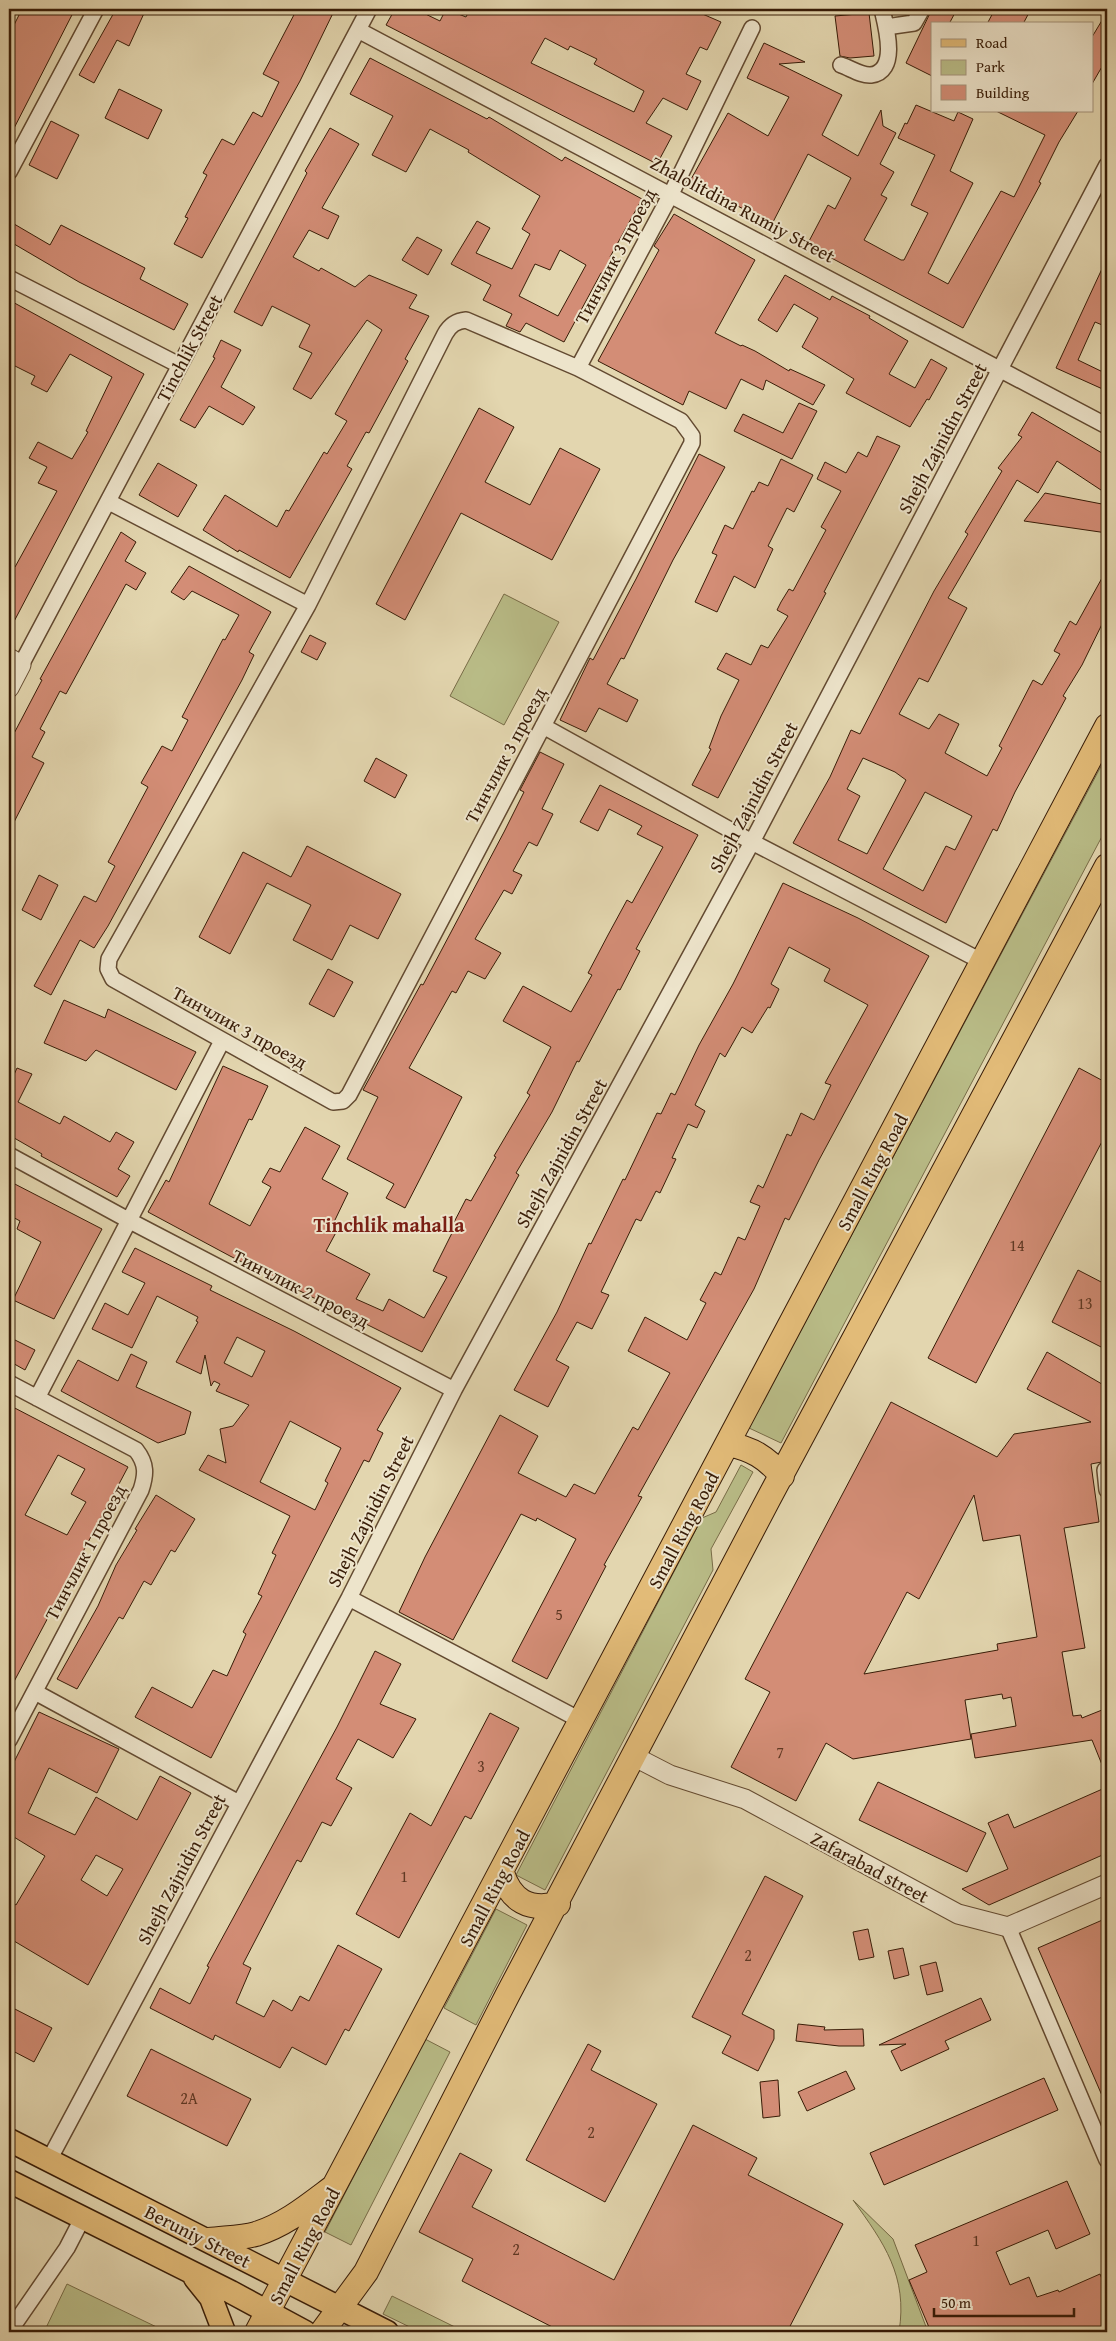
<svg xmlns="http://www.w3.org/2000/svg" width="1116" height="2341" font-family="'Gentium Book Plus',serif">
<rect width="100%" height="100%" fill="#e3d6af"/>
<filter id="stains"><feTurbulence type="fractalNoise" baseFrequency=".004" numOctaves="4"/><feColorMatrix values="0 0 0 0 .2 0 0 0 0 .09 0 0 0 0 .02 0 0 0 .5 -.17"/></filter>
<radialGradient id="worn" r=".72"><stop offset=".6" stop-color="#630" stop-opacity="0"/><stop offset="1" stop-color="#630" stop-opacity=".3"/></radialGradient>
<path fill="#b9bc87" stroke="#786c47" d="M504 594 559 622 504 725 450 696Z
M1107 755V827L781 1443 749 1428Z
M741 1465 753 1472 711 1549 713 1570 545 1890 516 1875 702 1518 716 1512Z
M496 1909 527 1925 476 2025 444 2008Z
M425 2039 450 2052 351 2245 325 2232Z
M853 2200 893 2239 928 2332H899C908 2276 884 2243 853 2200Z
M67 2284 167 2332H44Z
M392 2296 465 2332H420L383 2314Z"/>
<path fill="#d38d76" stroke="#381c07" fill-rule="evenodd" d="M22 9H75L9 138V35Z
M116 9H146L129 46 117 40 94 83 79 75Z
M297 9H335L300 81 202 258 174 244 188 218 185 217 207 175 203 173 222 139 234 145 253 112 262 117 279 82 263 74Z
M395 9H415L440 21 446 9 466 17 470 9H691L721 22 707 50 700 47 686 74 701 81 687 110 663 98 646 123 672 136 657 164 386 25ZM545 38 568 50 570 46 597 59 594 64 644 91 634 112 531 63Z
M932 9H957L949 24H932V76L906 63Z
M995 9H1031L1023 24H987Z
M1107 12V58L1092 84V37Z
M869 13 874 56 850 58 840 56 835 16Z
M764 43 805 62 779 64 842 95 822 135 858 156 881 110 883 126 896 133 880 164 894 172 881 195 887 198 864 240 901 260H904L928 213 911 205 935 155 898 138 905 123 907 124 916 105 954 121 958 112 973 119 950 171 973 183 928 273 948 284 1001 191 1014 197 1045 135 996 111H1078L1059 142 1039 182 1041 183 963 328 807 245 828 205 835 209 851 178 808 154 772 224 690 181 728 113 768 136 789 97 747 78Z
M370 58 487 119 489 117 562 161 565 157 642 199 610 257 612 258 603 274 601 273 564 342 526 323 520 332 506 326 512 314 483 300 491 285 451 264 477 221 490 228 476 253 512 269 530 234 522 229 540 196 468 152 469 150 430 129 406 172 372 155 393 116 350 94ZM560 250 586 265 558 316 519 296 535 264 550 270Z
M119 89 162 110 148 139 105 118Z
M51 121 79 135 57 179 29 165Z
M330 128 359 144 322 208 339 216 328 239 309 230 293 257 319 271 321 268 355 287 369 275 417 295 409 308 429 316 405 359 408 361 369 433 366 432 347 466 352 469 290 578 239 550 238 552 203 530 225 495 277 527 286 510 289 511 324 452 327 454 347 421 335 414 382 330 367 320 311 399 293 389 312 353 299 347 310 325 272 306 262 326 234 312 307 173 305 171Z
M674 214 755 260 715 333 741 346 742 345 755 351 789 371 790 369 825 385 813 405 766 380 763 390 741 379 726 409 689 391 683 405 598 361 659 250 654 246Z
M9 221 50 245 61 225 145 268 140 279 188 304 174 330 79 282 9 241Z
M417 237 442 250 428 275 402 260Z
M1107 258V327L1095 322 1078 360 1107 374V391L1056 368Z
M785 275 830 300 832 296 870 316 869 318 908 341 889 374 915 388 931 359 947 368 929 400 927 399 910 427 846 393 854 379 802 347 818 318 794 304 777 332 758 320Z
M9 300 144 374 9 631V564L15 567 57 491 38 483 47 467 29 458 38 442 72 459 88 432 86 431 112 377 70 354 47 392 31 384 35 376 9 363Z
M221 340 241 350 221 387 255 407 243 425 209 406 195 428 180 420 215 358 213 357Z
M799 403 817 411 792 459 734 431 743 414 783 433Z
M479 408 514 427 485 482 530 505 560 448 600 469 552 560 461 513 405 620 376 604Z
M1032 412 1107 456V494L1057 461 1038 493 1017 480 948 598 967 608 928 682 919 678 899 714 929 729 939 714 959 724 945 753 987 776 1002 748 999 746 1033 680 1042 685 1060 654 1054 651 1070 621 1076 625 1107 569V614L1082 665 1063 696 1066 698 1015 792 997 831 993 829 946 923 793 843 830 777 851 730 860 734 934 591 968 534 965 532 1002 471 998 468 1022 437 1018 435ZM863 758 895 772 906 780 867 854 838 840 860 796 847 789ZM925 792 972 816 955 850 946 846 923 891 883 869Z
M877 436 900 446 824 592 826 593 718 798 692 785 711 749 709 748 721 716 739 680 717 669 726 653 751 665 761 645 768 648 788 616 777 610 781 602 789 589 793 591 826 530 821 527 841 491 817 479 825 462 846 473 858 452 867 457Z
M699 454 725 467 673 560 624 659 621 658 607 684 638 700 627 722 599 708 586 732 560 720 590 658 593 660 636 579Z
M781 459 813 475 794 512 787 508 768 546 773 549 755 588 734 576 717 612 695 602 717 555 712 553 725 525 733 529 752 491 754 492 759 482 768 486Z
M158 463 197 485 178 517 139 495Z
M1045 493 1107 505V533L1024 521Z
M121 532 136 542 125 561 146 573 136 590 126 584 66 694 60 691 40 729 45 732 32 757 44 763 9 832V743L42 680 40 679Z
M189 566 271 612 249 652 254 655 242 680 108 926 94 948 80 940 51 995 34 986 84 896 96 902 115 866 108 862 148 787 141 783 162 746 172 751 188 720 182 717 223 639 225 640 239 615 192 591 184 600 171 592Z
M310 635 326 643 317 660 301 652Z
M540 752 564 764 542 809 553 814 537 846 529 842 513 871 522 875 512 894 504 890 475 939 501 953 485 979 468 971 456 993 452 991 409 1068 462 1097 405 1208 386 1198 394 1184 347 1159 378 1097 363 1090 421 984 423 985 504 832 524 792 520 790Z
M376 758 407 775 395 798 364 781Z
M600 785 698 835 636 949 640 951 620 990 618 989 579 1062 577 1061 552 1112 516 1173 519 1175 422 1352 230 1256 148 1212 166 1180 169 1182 223 1066 268 1086 252 1120 249 1119 209 1204 250 1226 271 1187 262 1182 270 1168 280 1172 305 1127 340 1146 322 1179 348 1193 334 1222 340 1225 326 1251 370 1274 356 1299 383 1311 389 1299 424 1318 447 1277 433 1271 453 1231 450 1230 466 1199 471 1201 496 1157 494 1156 530 1095 527 1093 551 1047 503 1021 523 986 571 1012 592 975 588 973 608 935 627 900 632 903 663 847 637 834 642 826 609 809 598 831 580 822Z
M307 846 401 894 378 939 350 925 332 960 293 940 311 905 267 883 230 954 199 937 243 852 291 877Z
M39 875 58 885 41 920 22 910Z
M783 883 858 918 929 956 819 1160 789 1220 785 1218 754 1289 638 1496 642 1497 604 1565 606 1566 547 1679 512 1661 576 1539 537 1518 536 1521 521 1514 453 1640 399 1612 425 1557 500 1415 538 1436 518 1473 566 1497 574 1484 595 1494 633 1427 638 1430 670 1373 628 1351 645 1317 687 1340 706 1303 700 1300 715 1272 721 1275 738 1237 745 1240 760 1206 750 1202 758 1185 763 1188 787 1134 791 1136 801 1113 814 1120 831 1085 825 1083 868 1005 824 981 830 969 789 947 771 984 779 989 770 1008 768 1007 752 1033 742 1027 725 1057 720 1053 695 1105 705 1111 697 1128 688 1124 672 1158 676 1159 660 1193 656 1191 641 1221 636 1219 601 1292 609 1295 592 1329 577 1322 556 1360 569 1367 548 1407 514 1390 557 1312 589 1243 591 1244 623 1179 625 1180 657 1113 661 1114 671 1093 675 1095 699 1045 733 984Z
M328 969 353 982 334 1017 309 1004Z
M64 1000 105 1018 108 1009 196 1052 176 1090 96 1050 86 1061 44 1043Z
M17 1068 32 1074 18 1102 60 1124 64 1116 110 1142 116 1132 134 1142 118 1169 130 1176 117 1197 41 1156 42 1154 9 1135V1086Z
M1079 1068 1107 1083V1132L976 1383 928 1358Z
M9 1181 102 1229 54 1319 13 1300 41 1242 17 1229 20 1221 9 1215Z
M135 1248 212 1286 210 1290 294 1331 401 1388 377 1430 383 1433 369 1462 364 1460 211 1758 135 1717 152 1687 192 1708 213 1670 227 1676 246 1634 243 1632 262 1596 258 1594 276 1555 272 1553 290 1516 199 1470 208 1455 226 1463 220 1429 233 1426 249 1405 216 1391 220 1384 214 1381 211 1386 205 1355 201 1374 176 1362 198 1322 196 1321 198 1317 157 1296 132 1348 92 1329 105 1303 128 1315 145 1283 122 1272ZM237 1337 265 1351 252 1377 224 1363ZM290 1421 341 1448 325 1481 328 1483 315 1510 260 1482Z
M1078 1270 1107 1285V1350L1052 1322Z
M9 1337 35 1350 25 1370 9 1361Z
M1047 1352 1107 1387V1461L1091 1464 1099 1522 1064 1528 1085 1648 1062 1652 1073 1716 1081 1715 1082 1718 1107 1708V1777L1092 1740 975 1758 971 1734 1016 1726 1011 1697 1003 1699 1002 1694 965 1700 971 1739 853 1759 826 1743 796 1801 731 1767 770 1692 745 1679 891 1402 997 1457 1014 1434 1091 1422 1027 1389ZM974 1495 983 1541 1020 1535 1037 1637 997 1644 998 1650 864 1674 907 1592 919 1599Z
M131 1354 147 1362 136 1387 191 1412 185 1434 158 1443 61 1391 78 1360 118 1381Z
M9 1405 128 1467 9 1691ZM58 1455 85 1469 71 1494 86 1502 67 1535 25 1515Z
M156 1495 195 1519 175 1552 171 1550 151 1585 144 1581 123 1619 119 1617 77 1689 57 1679 98 1606 116 1565 137 1530 135 1529Z
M375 1651 401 1664 380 1704 416 1719 393 1758 358 1739 336 1779 352 1788 331 1826 322 1822 301 1862 297 1860 243 1964 251 1968 236 2003 264 2017 273 2000 292 2011 300 1996 309 2001 338 1945 382 1969 349 2031 345 2029 326 2065 292 2047 280 2068 215 2035 213 2040 150 2008 160 1988 190 2004 209 1967 207 1966 337 1727Z
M39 1712 119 1749 97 1793 49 1768 28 1813 75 1835 96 1797 137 1820 160 1776 191 1793 88 1985 9 1938V1901L16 1905 45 1856 9 1834V1772ZM96 1855 123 1869 107 1896 81 1880Z
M490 1713 519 1728 471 1819 465 1816 399 1938 356 1914 410 1813 431 1826Z
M878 1782 986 1833 967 1872 859 1820Z
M1107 1787V1853L989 1905 962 1889 1008 1869 988 1823 1008 1814 1014 1828Z
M765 1876 803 1896 742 2014 774 2030V2039L758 2071 722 2053 731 2036 692 2017Z
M1107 1918V2107L1038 1948Z
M868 1929 874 1957 859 1960 853 1932Z
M903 1948 909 1975 894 1979 888 1951Z
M936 1962 943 1991 927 1995 920 1966Z
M981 1998 991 2020 945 2041 949 2049 901 2071 891 2051 906 2044 879 2045Z
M9 2006 52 2028 34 2062 9 2049Z
M798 2024 825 2027 824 2030 863 2029 864 2046H839L796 2041Z
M588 2044 601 2051 591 2070 657 2104 605 2202 526 2160Z
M151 2049 251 2099 227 2146 127 2096Z
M846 2071 855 2089 807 2111 798 2092Z
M1044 2078 1058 2110 884 2185 870 2153Z
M778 2080 780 2116 763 2118 760 2082Z
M693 2125 757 2158 748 2175 843 2224 787 2332H562L462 2281 473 2259 419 2232 460 2153 492 2170 472 2207 614 2280Z
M1067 2181 1090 2234 1056 2249 1048 2230 996 2252 1010 2285 1029 2277 1037 2297 1058 2290 1059 2292 1100 2274 1107 2291V2332H931L909 2280 927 2272 915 2245Z"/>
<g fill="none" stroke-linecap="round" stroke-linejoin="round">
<g stroke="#634a31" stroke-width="18">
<path id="minor" d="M886 27 914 23 922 9
M358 30 1107 426
M841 65C850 68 862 76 871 75 899 72 886 26 882 9
M9 172 96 9
M9 278 179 365
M466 320 578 368 681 421 692 436V443L349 1095 343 1101 333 1102 113 979 108 969 109 959 308 605 445 334C450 325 456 321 466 320Z
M578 368 671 194 752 28
M109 502 308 605
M21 665 369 9
M543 726 752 842 983 962
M9 1155 130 1221 454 1390
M9 1383 136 1450C147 1464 146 1475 141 1490L9 1740
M37 1398 222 1041
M1105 1470 1107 1490
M349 1598 582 1721
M35 1692 239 1803
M1008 1927 1107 2160
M49 2160 349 1598 454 1390 752 842 1107 165
M9 2332 67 2248 82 2219"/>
</g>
<g stroke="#634a31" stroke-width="21">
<path id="tertiary" d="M9 658 21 665 9 688
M635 1757 670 1775 745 1799 958 1914 1008 1927 1107 1884"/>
</g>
<g stroke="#381c07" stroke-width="25">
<path id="primary" d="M9 2140 387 2332
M9 2181 231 2292 305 2332
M195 2278 211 2298 224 2332"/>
</g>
<g stroke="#381c07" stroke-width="26">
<path id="trunk" d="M728 1444C752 1449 766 1457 782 1476
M502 1873C511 1901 529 1911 558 1904
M209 2240C224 2238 241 2238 256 2234 285 2225 308 2206 332 2188
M257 2332 1107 726
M322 2332 366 2272 508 1994 769 1498 1107 866"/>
</g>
<use href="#minor" stroke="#ede4cb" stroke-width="15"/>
<use href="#tertiary" stroke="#ede4cb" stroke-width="19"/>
<use href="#primary" stroke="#e2bb78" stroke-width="22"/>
<use href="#trunk" stroke="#e2bb78" stroke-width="24"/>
</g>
<g text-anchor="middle" stroke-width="4" stroke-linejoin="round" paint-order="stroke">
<g font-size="16" fill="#5f3823">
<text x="1017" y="1251">14</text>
<text x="1085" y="1309">13</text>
<text x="559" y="1620">5</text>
<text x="780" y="1758">7</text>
<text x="481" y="1772">3</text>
<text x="404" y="1882">1</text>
<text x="748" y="1961">2</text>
<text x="189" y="2104">2А</text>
<text x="591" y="2138">2</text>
<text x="976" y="2246">1</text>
<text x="516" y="2255">2</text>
</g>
<g font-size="19" fill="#381c07" stroke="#ede4cb">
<text transform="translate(743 209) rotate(28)" y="7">Zhalolitdina Rumiy Street</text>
<text transform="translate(615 256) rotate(-62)" y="7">Тинчлик 3 проезд</text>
<text transform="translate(189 348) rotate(-62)" y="7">Tinchlik Street</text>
<text transform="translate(942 438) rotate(-62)" y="7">Shejh Zajnidin Street</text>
<text transform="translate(505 755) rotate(-62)" y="7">Тинчлик 3 проезд</text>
<text transform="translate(753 797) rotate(-62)" y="7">Shejh Zajnidin Street</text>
<text transform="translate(240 1027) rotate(29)" y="7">Тинчлик 3 проезд</text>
<text transform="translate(561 1153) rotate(-61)" y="7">Shejh Zajnidin Street</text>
<text transform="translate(872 1172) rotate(-62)" y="7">Small Ring Road</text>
<text transform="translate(301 1288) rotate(27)" y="7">Тинчлик 2 проезд</text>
<text transform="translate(370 1511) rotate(-63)" y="7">Shejh Zajnidin Street</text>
<text transform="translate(683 1530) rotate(-62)" y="7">Small Ring Road</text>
<text transform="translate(85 1552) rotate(-62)" y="7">Тинчлик 1 проезд</text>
<text transform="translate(870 1867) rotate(28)" y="7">Zafarabad street</text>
<text transform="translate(181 1869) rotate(-62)" y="7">Shejh Zajnidin Street</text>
<text transform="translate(494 1888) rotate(-62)" y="7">Small Ring Road</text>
<text transform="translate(198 2236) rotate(27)" y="7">Beruniy Street</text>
<text transform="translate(304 2246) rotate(-62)" y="7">Small Ring Road</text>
</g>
<g font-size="20" font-weight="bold" fill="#7a1f14" stroke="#ede4cb">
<text x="389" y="1232">Tinchlik mahalla</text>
</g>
</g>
<rect width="1116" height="2341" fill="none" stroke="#e3d6af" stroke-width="30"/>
<rect x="10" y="10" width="1096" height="2321" fill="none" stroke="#381c07" stroke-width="2.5"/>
<rect x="15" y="15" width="1086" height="2311" fill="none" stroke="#381c07"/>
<rect x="931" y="22" width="162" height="90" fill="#ede4cb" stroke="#a5947d"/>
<rect x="941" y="39" width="25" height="8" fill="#e2bb78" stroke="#a5947d"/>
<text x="976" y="48" font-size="15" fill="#381c07">Road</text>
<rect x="941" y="60" width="25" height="15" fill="#b9bc87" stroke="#a5947d"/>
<text x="976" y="72" font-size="15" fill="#381c07">Park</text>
<rect x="941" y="85" width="25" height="15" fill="#d38d76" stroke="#a5947d"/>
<text x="976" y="98" font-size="15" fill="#381c07">Building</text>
<path d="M934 2308v8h140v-8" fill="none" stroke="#381c07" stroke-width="2.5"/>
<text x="941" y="2308" font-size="15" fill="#381c07" stroke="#ede4cb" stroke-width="4" paint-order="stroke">50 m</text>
<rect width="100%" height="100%" filter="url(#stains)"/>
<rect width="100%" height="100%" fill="url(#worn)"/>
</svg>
